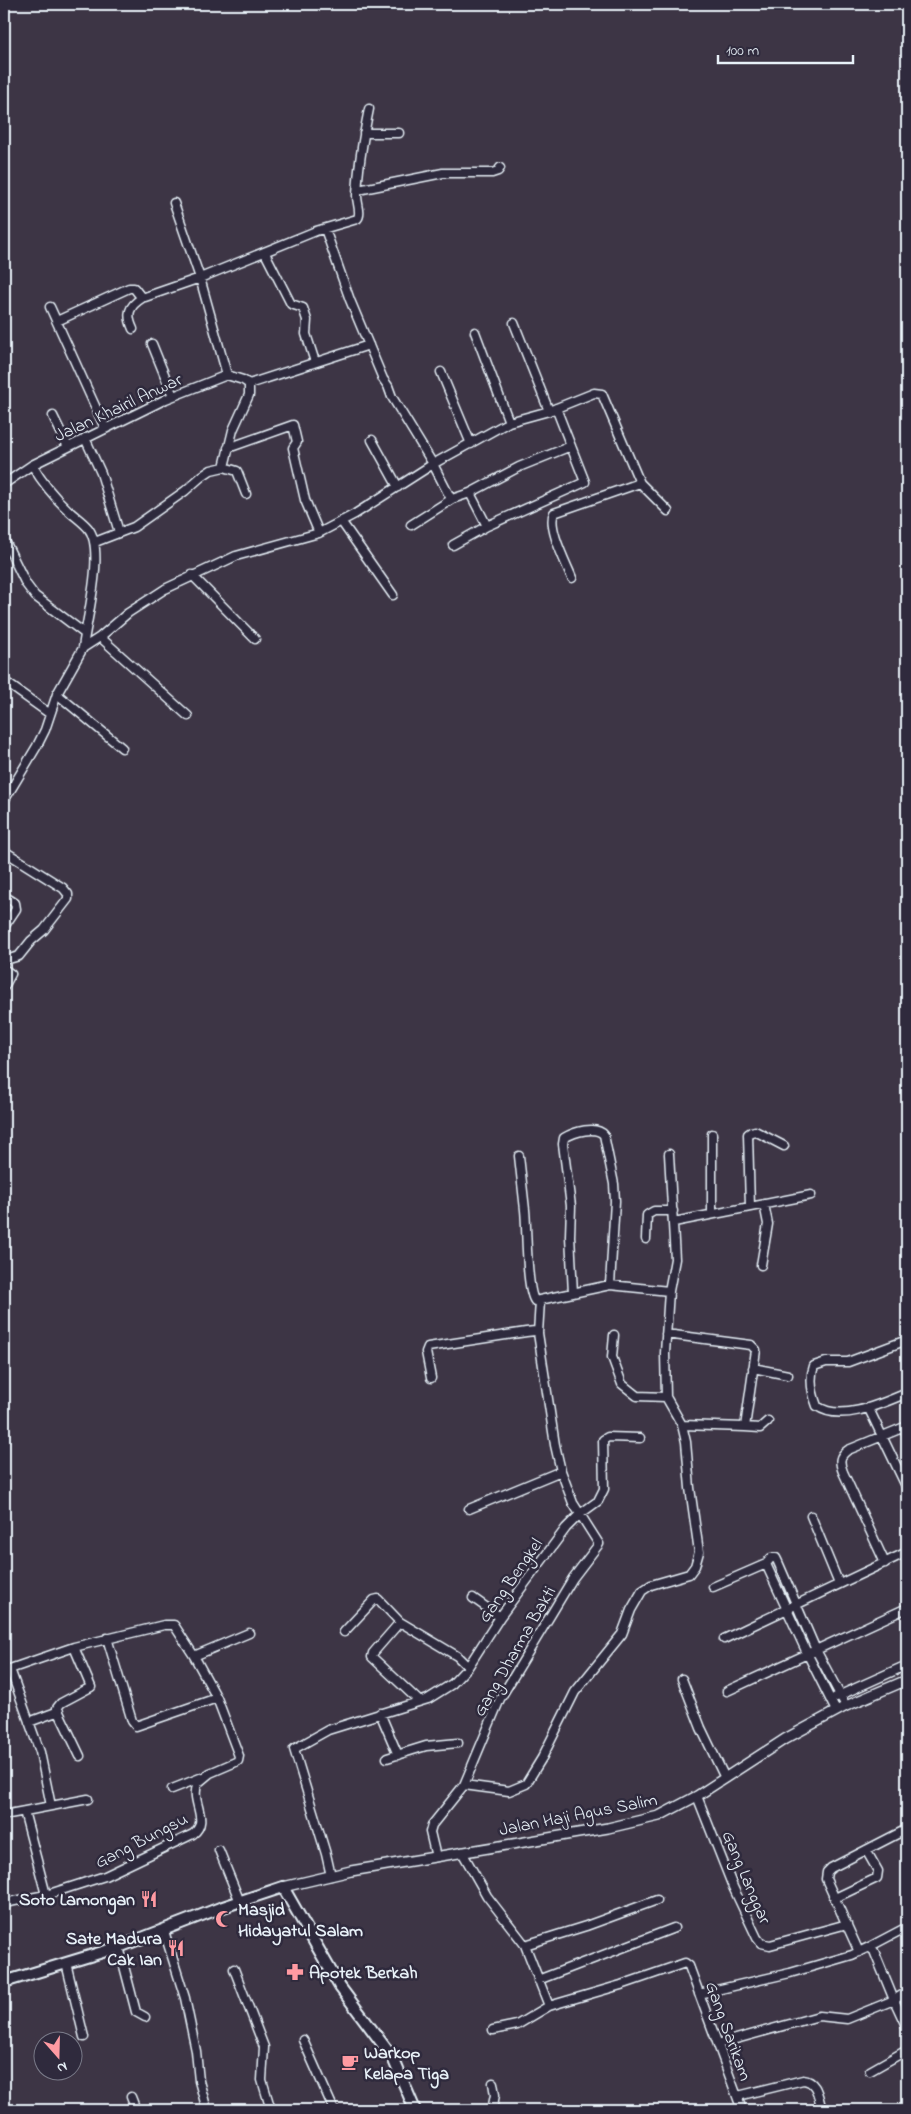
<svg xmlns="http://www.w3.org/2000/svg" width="911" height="2114" font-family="'Indie Flower',sans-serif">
<rect width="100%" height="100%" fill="#3d3545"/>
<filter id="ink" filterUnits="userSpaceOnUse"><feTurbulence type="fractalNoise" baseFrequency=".02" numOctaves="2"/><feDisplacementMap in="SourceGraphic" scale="10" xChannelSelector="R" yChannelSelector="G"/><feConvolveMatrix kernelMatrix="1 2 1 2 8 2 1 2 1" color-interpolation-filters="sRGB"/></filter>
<g filter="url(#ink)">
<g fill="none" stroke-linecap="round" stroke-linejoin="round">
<g stroke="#e8f1f8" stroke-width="11">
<path id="minor" d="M364 133H399
M358 190 443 173H492L498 171 500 168
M174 203 200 278 227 375
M325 229 350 300 383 379 388 386 392 397 433 464 451 499
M265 253 291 304 303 308 307 320 306 334 315 362
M50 307 105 428
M57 321 129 288H134L141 297H145L200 278 316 231 357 219C362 214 357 204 357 196 358 167 363 138 369 109
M514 323 549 411
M133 329C126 314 129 306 142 298
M475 332 509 422
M152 344 173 396
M441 372 471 444
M249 384 369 345
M53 416 68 447
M85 438 101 473 119 532
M372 440 398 487
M228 448 293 425 297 442 293 448 305 500 319 533
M32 465C42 482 54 497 68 510 74 516 82 521 88 528 106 549 86 621 83 648
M224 467 237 471 246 494
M4 484 32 465 166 399 227 375 243 380 249 384
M470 493 487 526 585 482 556 408
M341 521 393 595
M411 525 452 499 470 493 519 467 571 446
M4 539 26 584 35 596 84 633
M95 542 134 527 185 491 202 476 211 470 224 467 233 430 249 395V384
M453 545 487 526
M192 575 255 639
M572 578C566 563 547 527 554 513L640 483
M100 637 188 716
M4 681 50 714
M57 694 122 748
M4 801 37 746 45 730 57 694 83 648 100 637 128 613 165 589 236 556 319 533 355 514 433 464 509 422 549 411 594 393 602 394 640 483 668 511
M4 851 63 888 68 894V899L44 930 31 941 19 956 9 959 4 956
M4 896 15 903 16 909 4 927
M4 969 11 974 4 987
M712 1134V1213
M519 1156C521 1174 523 1192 525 1210 527 1227 526 1291 535 1301L610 1285 669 1291
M750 1207 811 1195
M674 1222 750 1207 748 1134 751 1132 755 1131 784 1146
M646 1239 647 1215 654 1211H673
M761 1265 768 1224 764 1204
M573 1293 570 1236 571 1206 563 1144 564 1138C574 1132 596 1125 604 1135L614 1184 615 1201 610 1285
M538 1333 540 1301
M666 1334 751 1345 756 1350 745 1427 682 1425
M614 1335 612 1357 622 1384 637 1396 666 1397
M907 1340 848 1362H826L814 1366C809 1379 812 1393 817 1406 841 1423 883 1403 907 1393
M753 1368 788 1375
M431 1378 426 1352 428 1347 526 1332 535 1331 538 1333 555 1445 561 1471 573 1503 599 1544 573 1578 500 1699 464 1785 432 1825 430 1832 436 1857
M869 1409 907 1488
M745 1427 760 1428 768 1421
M469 1509 561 1471
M811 1516 839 1584
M885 1563 843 1472C839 1462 839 1456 848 1450L907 1426
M713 1587 766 1564
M473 1598 500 1617
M344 1632 374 1600 378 1599 400 1622
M107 1638 132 1721 136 1726 217 1698
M724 1639 907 1552
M74 1647 91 1687 61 1703 57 1708 80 1756
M194 1656 249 1633
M10 1669 40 1752 51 1806
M4 1671 74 1647 164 1625H174L194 1656 217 1698 239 1756 238 1761 210 1773 198 1783C189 1801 211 1820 193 1834L105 1876 46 1895 4 1903
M682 1679 701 1728 725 1778
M727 1691 907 1608
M836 1697 907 1665
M419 1701 372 1657 373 1653 400 1622 457 1656 468 1667
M836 1711 807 1653 766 1564 771 1558H776L778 1562 816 1650 846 1706
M380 1713 398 1755
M29 1722 59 1711
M387 1758 426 1746 458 1743
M464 1785 509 1791 526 1784 542 1758 575 1692 622 1634 631 1610 642 1591 651 1585 689 1574 695 1566 699 1552 690 1488 686 1442 682 1425 666 1397 665 1353 669 1291 675 1259 669 1154
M172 1789 200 1778
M697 1796 733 1887 757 1938 761 1943 770 1945 847 1924
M24 1811 46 1895
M4 1815 88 1799
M219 1850 240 1902
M462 1852 487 1896 525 1945 549 2006
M331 1876 326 1854 294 1749 328 1730 428 1699 452 1684 468 1667 500 1617 566 1528 580 1514 598 1501 604 1489 603 1440 608 1437 640 1438
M835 1898 877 1878 878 1871 866 1850
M164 1931 185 1998 196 2051 199 2081 207 2110
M525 1945 586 1926 657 1900
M119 1947 136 2012 145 2017
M869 1947 907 1927
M859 1952 826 1879 827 1872 831 1868 907 1829
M66 1963 84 2037
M234 1969 264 2047 262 2080 271 2110
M538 1980 674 1928
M699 1994 790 1973 852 1955 869 1947 874 1951 894 2000 907 2028
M493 2030 517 2025 549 2006 621 1985 685 1963 689 1966 742 2110
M303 2040 334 2110
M718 2044 819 2016 847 2019 894 2000 907 1992
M870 2071 907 2050
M738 2096 803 2080C818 2081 818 2098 822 2110
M131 2097 136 2110
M492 2110 495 2095 493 2083"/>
</g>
<g stroke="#e8f1f8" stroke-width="12">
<path id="tertiary" d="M283 1887 351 1871 608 1828 659 1816 697 1796 785 1739 846 1706 907 1680"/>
</g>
<g stroke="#e8f1f8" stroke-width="14">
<path id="secondary" d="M4 1982 119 1947 220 1908 283 1887 340 1987 393 2058 415 2110"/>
</g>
<use href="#minor" stroke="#2f2a3d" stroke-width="8"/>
<use href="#tertiary" stroke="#2f2a3d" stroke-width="9"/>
<use href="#secondary" stroke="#2f2a3d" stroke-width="10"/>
</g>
</g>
<defs>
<g id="restaurant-bare" transform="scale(1.35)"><path d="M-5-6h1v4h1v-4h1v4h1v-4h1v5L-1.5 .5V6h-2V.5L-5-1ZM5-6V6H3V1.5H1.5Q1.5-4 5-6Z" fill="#ff9aa2" stroke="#2f2a3d" stroke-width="2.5" paint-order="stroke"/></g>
<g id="mosque-bare" transform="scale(1.35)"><path d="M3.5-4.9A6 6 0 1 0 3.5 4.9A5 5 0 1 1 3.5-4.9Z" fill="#ff9aa2" stroke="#2f2a3d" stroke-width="2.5" paint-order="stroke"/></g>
<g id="pharmacy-bare" transform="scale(1.35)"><path d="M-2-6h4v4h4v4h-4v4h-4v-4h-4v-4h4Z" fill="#ff9aa2" stroke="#2f2a3d" stroke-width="2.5" paint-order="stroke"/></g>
<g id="cafe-bare" transform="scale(1.35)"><path d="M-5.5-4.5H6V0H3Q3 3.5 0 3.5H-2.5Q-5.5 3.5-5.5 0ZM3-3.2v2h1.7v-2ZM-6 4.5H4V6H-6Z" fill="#ff9aa2" stroke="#2f2a3d" stroke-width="2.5" paint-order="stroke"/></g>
</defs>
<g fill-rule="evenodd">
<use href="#restaurant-bare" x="149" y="1899"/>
<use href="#mosque-bare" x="224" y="1919"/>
<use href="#restaurant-bare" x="176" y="1948"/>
<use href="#pharmacy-bare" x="295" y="1972"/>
<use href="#cafe-bare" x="350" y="2062"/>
</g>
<g text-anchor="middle" stroke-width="5" stroke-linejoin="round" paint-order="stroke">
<g font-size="18" fill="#e8f1f8" stroke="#2f2a3d">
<text transform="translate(118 407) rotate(-25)" y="6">Jalan Khairil Anwar</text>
<text transform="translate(510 1580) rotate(-55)" y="6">Gang Bengkel</text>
<text transform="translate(514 1651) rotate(-60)" y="6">Gang Dharma Bakti</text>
<text transform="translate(578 1814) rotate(-11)" y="6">Jalan Haji Agus Salim</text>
<text transform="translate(141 1840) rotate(-27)" y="6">Gang Bungsu</text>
<text transform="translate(747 1877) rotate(67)" y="6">Gang Langgar</text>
<text transform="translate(729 2031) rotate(70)" y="6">Gang Sarikam</text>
</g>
<g font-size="18" font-weight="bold" fill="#e8f1f8" stroke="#2f2a3d" text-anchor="start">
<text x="135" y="1905" text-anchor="end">Soto Lamongan</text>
<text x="238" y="1915">Masjid<tspan x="238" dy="21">Hidayatul Salam</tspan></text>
<text x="162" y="1944" text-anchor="end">Sate Madura<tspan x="162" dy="21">Cak Ian</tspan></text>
<text x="309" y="1978">Apotek Berkah</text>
<text x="364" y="2058">Warkop<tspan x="364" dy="21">Kelapa Tiga</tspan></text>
</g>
</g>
<rect width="911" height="2114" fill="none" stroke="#2f2a3d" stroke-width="20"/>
<rect x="10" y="10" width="891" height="2094" fill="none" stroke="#e8f1f8" stroke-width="2" filter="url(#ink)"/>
<g transform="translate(58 2056) rotate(160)"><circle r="24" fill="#2f2a3d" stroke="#797a88"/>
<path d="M0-4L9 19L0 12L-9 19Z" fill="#ff9aa2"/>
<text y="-8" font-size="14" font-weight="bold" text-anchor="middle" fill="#e8f1f8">N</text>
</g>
<path d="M718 55v8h135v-8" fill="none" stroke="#e8f1f8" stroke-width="2.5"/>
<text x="726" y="55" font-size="15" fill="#e8f1f8" stroke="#2f2a3d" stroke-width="4" paint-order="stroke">100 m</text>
</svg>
